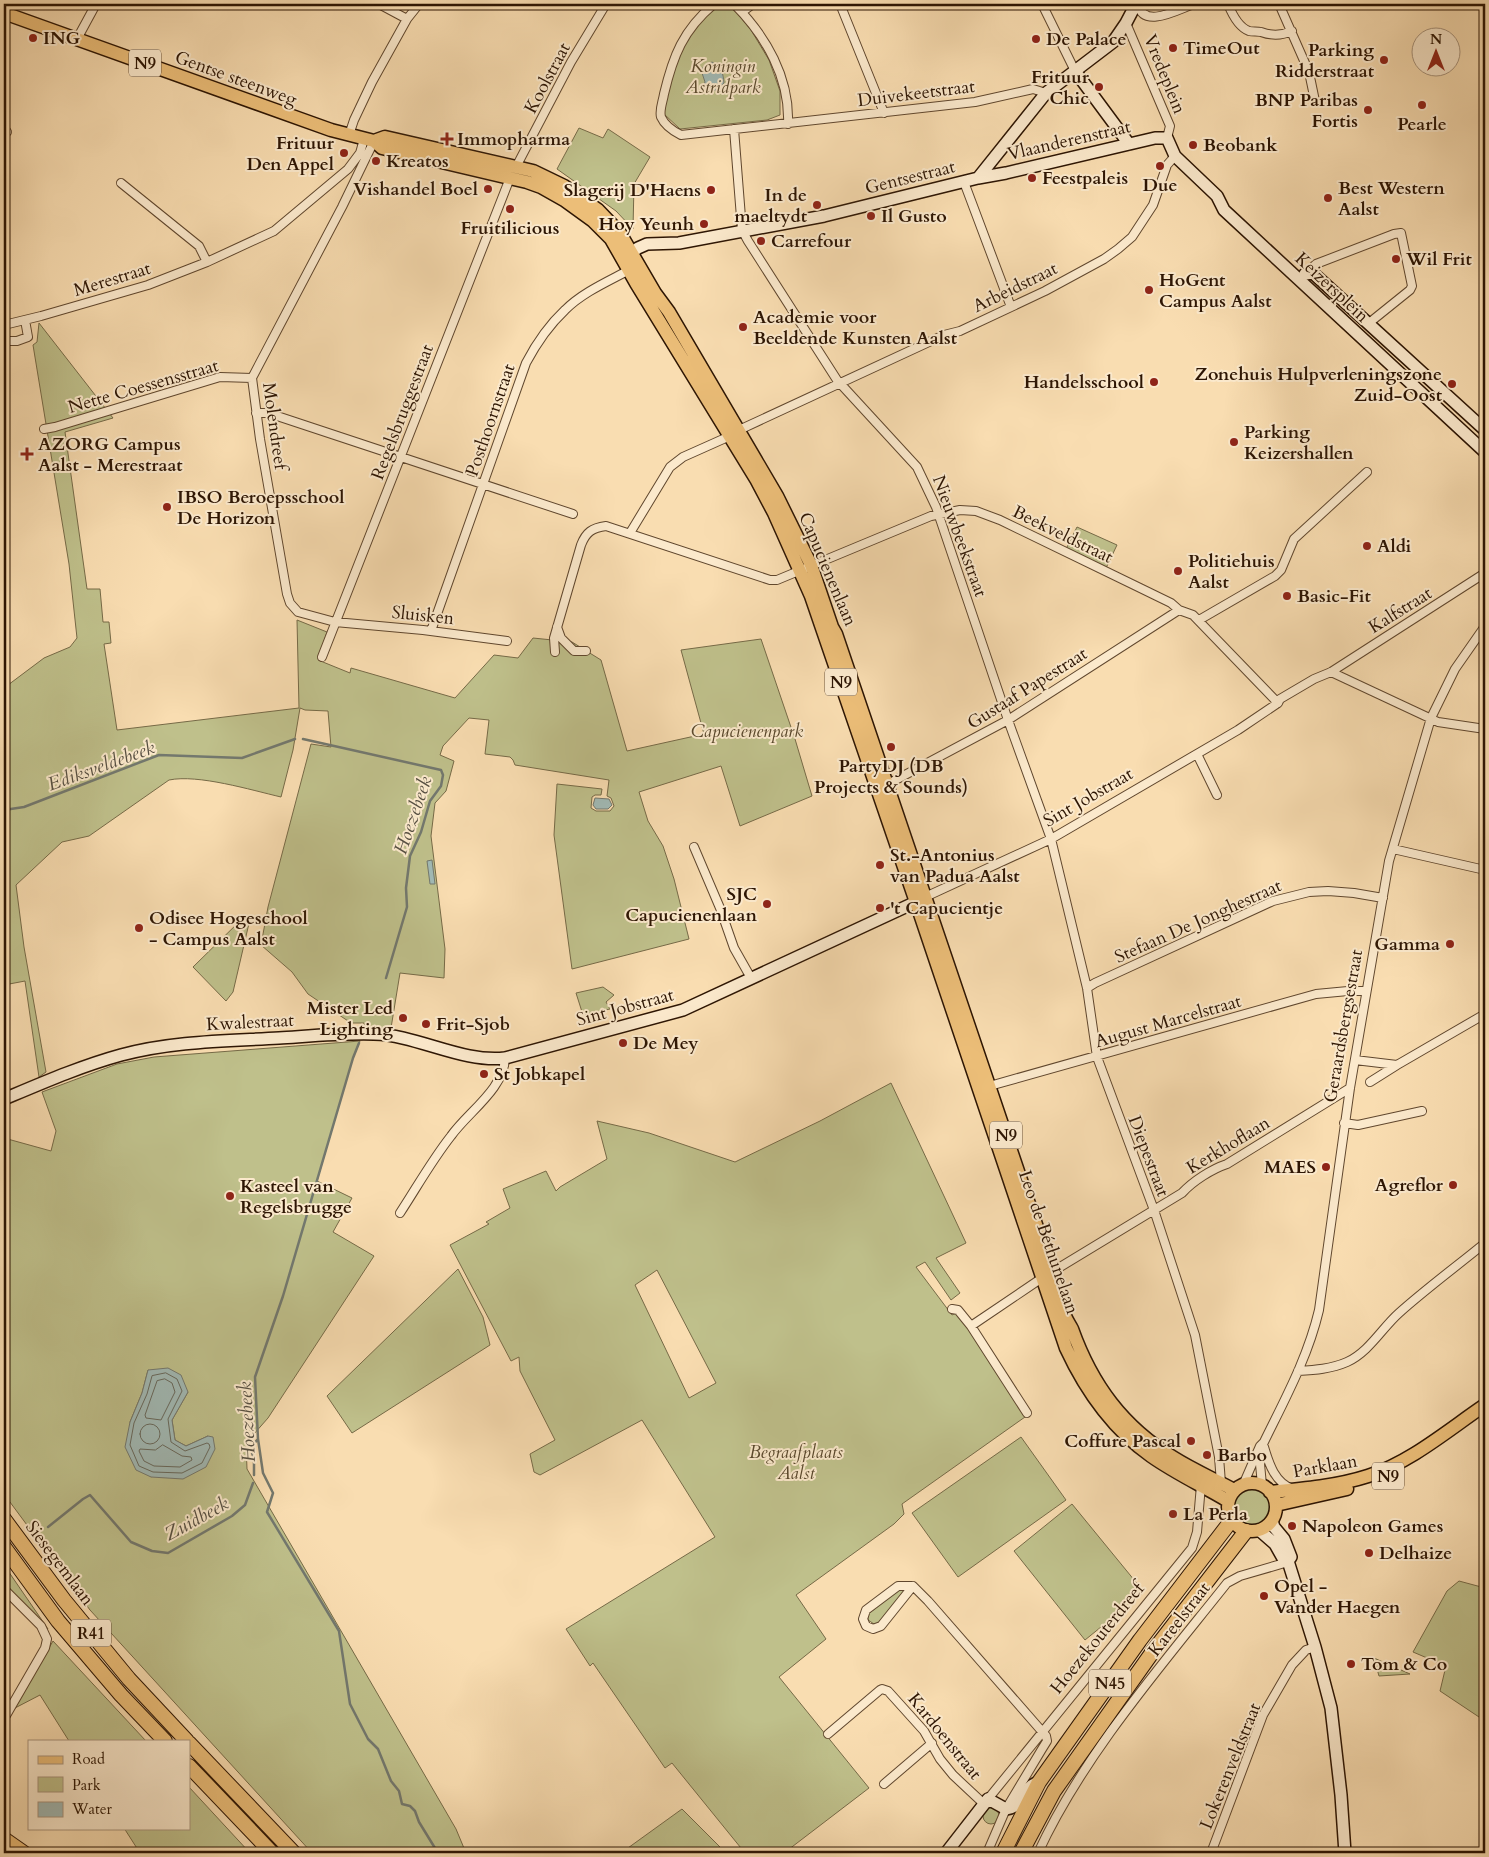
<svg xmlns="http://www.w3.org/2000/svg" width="1489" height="1857" font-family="Cardo,serif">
<rect width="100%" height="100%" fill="#f9ddb1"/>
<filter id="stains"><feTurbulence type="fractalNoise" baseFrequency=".004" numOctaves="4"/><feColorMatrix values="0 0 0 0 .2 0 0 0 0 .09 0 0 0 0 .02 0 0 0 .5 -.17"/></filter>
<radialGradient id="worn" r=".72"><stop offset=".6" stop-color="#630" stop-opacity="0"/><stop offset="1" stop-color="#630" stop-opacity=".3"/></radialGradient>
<path fill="#bfc08b" stroke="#766a47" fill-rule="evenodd" d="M730 4 751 30 769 60 780 91V115L767 120 680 129 664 114C667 86 685 25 712 10 717 7 724 8 730 4Z
M579 128 603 138 608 129 650 157 634 184 633 229 616 211 557 169Z
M39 323 113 418 65 432 87 589H100L103 622H109L111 643 104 644 117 730 299 708 297 620 327 632 318 660 350 673 351 668 455 698 494 655 518 658 533 638 572 642 601 660 627 751 704 734 681 650 761 639 795 739 812 796 740 826 721 766 639 792 648 821 663 846 674 879 689 939 572 969 554 835 557 784 602 789 601 795H595L592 797 591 808 596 811H610L614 806 611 798 607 796 609 780 515 765 513 760 510 757 485 754 489 720 469 718 443 746 440 755 454 761 446 791 435 803 431 836 445 949 444 978 400 973 391 1028H365L364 1023H351L308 994 292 972 261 945 268 907 311 744 331 747 328 711 305 710 300 708 293 750 281 797C251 790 198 774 169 780L89 836 62 842 16 885 24 947 46 1072 39 1077 25 981 4 985V688L44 658 70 647 77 638 69 564 33 345 37 342Z
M1077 527 1117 545 1106 568 1066 549Z
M245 916 250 919 233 992 226 1001 193 967Z
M603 987 614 995 606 1002 610 1009 583 1015 576 993Z
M360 1041 353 1058 317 1181 352 1198 333 1232 374 1256 268 1418 246 1443 247 1469 456 1829 466 1853H312L90 1610 4 1494V1138L51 1151 56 1131 42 1092 117 1064 154 1057ZM148 1370 188 1392 172 1420 175 1440 186 1446 208 1436 151 1477 130 1422 142 1393Z
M891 1083 966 1243 936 1258 960 1293 951 1300 925 1262 916 1267 952 1315 958 1312 1025 1417 902 1504 904 1514 894 1524 796 1595 826 1639 779 1677 869 1788 784 1853H745L672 1763 665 1768 593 1663 590 1666 566 1629 715 1537 642 1420 540 1475 534 1472 530 1454 555 1440 520 1371 519 1357 511 1361 450 1245 489 1224 486 1222 510 1208 503 1189 546 1171 556 1191 560 1187 607 1159 597 1121 649 1133 735 1162 820 1121ZM657 1270 716 1383 689 1398 635 1285Z
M458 1269 483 1317 490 1345 352 1433 327 1396Z
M1021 1437 1066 1500 958 1577 912 1513Z
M1234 1507a18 18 0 1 1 36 0a18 18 0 1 1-36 0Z
M1072 1504 1144 1592 1085 1640 1014 1551Z
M4 1565 48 1629 4 1587Z
M1459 1581 1485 1588V1721L1440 1691 1446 1666 1413 1652 1447 1591Z
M899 1590H904V1594L879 1624H874L868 1620V1614Z
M53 1641 146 1741H69L40 1695 15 1708Z
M1374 1658 1410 1674 1379 1676Z
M189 1787 250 1853H140L124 1828H189Z
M983 1816a8 8 0 1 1 16 0a8 8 0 1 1-16 0Z
M682 1809 726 1853H621Z"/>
<path fill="#a1bab6" stroke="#73786e" d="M712 62C722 67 723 73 724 83 718 90 713 92 704 93L701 91 705 82 701 70 705 65Z
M595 798 609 799 612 805 608 809H596L593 805Z
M432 860 435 884H430L427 861Z
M168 1368 181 1375 188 1392 172 1420 175 1440 186 1446 208 1436 213 1437 215 1449 206 1467 183 1479 151 1477 136 1470 125 1447 130 1422 142 1393 148 1370Z"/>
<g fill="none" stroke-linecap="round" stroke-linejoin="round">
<path stroke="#67685c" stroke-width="1" d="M166 1373 177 1379 182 1391 168 1419 171 1442 185 1451 207 1443 209 1444 210 1447 202 1463 182 1473 153 1472 139 1466 130 1445 134 1423 147 1394 152 1376Z
M165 1379 172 1383 175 1392 161 1420 146 1418 145 1415 157 1381Z
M140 1434a10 10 0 1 1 20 0a10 10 0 1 1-20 0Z
M163 1445 182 1456 191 1457 192 1460 180 1467 154 1466 144 1461 139 1451 140 1449 155 1450Z"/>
<path stroke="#73786e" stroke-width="2.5" d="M303 739 441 770 443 775 441 786 430 801 421 832 410 856 406 888 407 907 386 978
M4 810 24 807 159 755 242 758 295 739
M359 1043 353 1058 283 1296 255 1377 258 1439 263 1473 273 1493 267 1512 339 1631 350 1704 368 1739 378 1749 391 1781 399 1791 402 1804 410 1806 415 1811 419 1822 438 1853
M254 1475V1458L250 1448 258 1439
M48 1527 83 1499 90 1495 131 1542 152 1551 168 1553 232 1516 245 1505 253 1483"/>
<g stroke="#60472e" stroke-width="10">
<path id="street" d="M379 4 407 19
M714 4C683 30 673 56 664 94 663 101 659 110 661 117 665 126 673 131 681 135L975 102 1033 89 1046 93
M734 4C766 36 790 78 788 124
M840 4 884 113
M1042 4 1075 71
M1138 4C1143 30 1179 9 1194 4
M1228 4C1232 14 1238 27 1249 31 1253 32 1257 31 1261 32 1272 36 1281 36 1292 31
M1279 4 1309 72 1315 101
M742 12 753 4
M1126 23 1170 126 1167 138
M77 39 96 4
M4 128 7 132
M734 129 742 230 748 241 837 380 917 467 936 507 1008 720 1051 839 1087 988 1097 1057 1154 1210 1195 1335 1219 1457 1221 1483
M349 135 354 120 372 82 407 19 419 4
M374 141 342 207 252 378 260 439 287 594 290 603 298 612 335 622 423 630 507 641
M516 167 571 62 606 4
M964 182 1011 307
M121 183 199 246 207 262
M1306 273 1316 264 1394 234 1401 233 1412 286 1410 290 1369 323
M4 325 41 316 148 285 207 262 274 231 348 169 360 153 364 139
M4 341H17L28 337 25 320
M256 413H268L573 514
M44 429 55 427 220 377 252 378
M739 430 944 335 960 331 1045 291 1104 259 1118 249 1132 237 1153 205 1167 165 1175 156
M630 533 670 467 683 457 730 436
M1199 620 1275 576 1281 570 1294 539 1367 472
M557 627 561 638 574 651H586
M431 631 526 363C536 344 549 325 565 310 583 292 609 281 631 269
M555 652 554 638 581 545C586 532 592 528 606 526L770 580H777L931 516 960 510 976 511 1000 520 1134 585 1171 603 1179 610 1193 615 1278 703
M322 657 510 178
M1331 672 1438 722 1485 729
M1197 754 1217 795
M888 784 1008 720 1179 610
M694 847 720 908 734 948 751 978
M1393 849 1485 870
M923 898 1051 839 1238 730 1278 703 1280 699 1314 679 1331 672 1485 573
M1087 988 1095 983 1273 901 1309 892 1328 891 1354 893 1383 898
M1355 1060 1397 1065 1485 1014
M1370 1082 1397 1065
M986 1087 1316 994 1348 991H1366
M1344 1123 1358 1125 1422 1111
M400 1213C417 1187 432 1160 451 1136 468 1112 504 1089 505 1058
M952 1309 958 1310 971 1326 1027 1413
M971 1326 1042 1278 1182 1193C1193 1181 1212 1169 1227 1164L1350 1088
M1298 1371C1315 1370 1331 1369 1347 1362 1369 1352 1382 1328 1399 1313 1427 1288 1457 1266 1485 1243
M1264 1447C1269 1464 1275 1483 1293 1489
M1243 1485 1260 1446 1264 1442C1285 1399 1308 1357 1319 1310L1350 1088 1389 861 1431 718 1455 669 1485 626
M1262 1485 1260 1464 1264 1448
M913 1586 881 1626 873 1629 866 1626 863 1619 866 1610 898 1586H913L928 1601 1046 1736 1047 1741 1042 1749 1006 1809 987 1853
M4 1589 41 1626 47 1639 45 1648 4 1719
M828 1734 880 1690 882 1689 888 1691 924 1731 940 1759 953 1775 984 1804
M884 1784 932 1743
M988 1799 1192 1548 1197 1532 1201 1485
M1038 1853C1082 1757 1161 1666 1227 1583L1240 1576 1288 1562
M1211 1853 1263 1715 1292 1665 1306 1650 1315 1647"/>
</g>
<g stroke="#2d1503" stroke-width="14">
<path id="secondary" d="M1075 71 1129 144
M978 178 1046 93 1113 42 1126 23 1136 4
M625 257 638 248 647 244 679 243 824 216 978 178 1006 173 1155 138H1167L1175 156 1217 196 1224 210 1485 452
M1305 274 1313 273 1485 430
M4 1099C42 1083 81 1066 121 1055 172 1041 227 1041 279 1038 311 1036 343 1033 374 1034 417 1035 462 1063 505 1058L683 1010 916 902
M1272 1521 1274 1527 1284 1539 1291 1557 1288 1561 1315 1647 1331 1708 1341 1795 1345 1853
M1259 1530 1275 1544 1284 1560 1288 1561
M946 1853 988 1799 1006 1809C1026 1806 1020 1788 1039 1782"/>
</g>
<g stroke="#2d1503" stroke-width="15">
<path id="primary" d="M4 13 331 130 374 141 382 148 527 182 541 187 564 200 593 221 611 239 636 283 756 479 774 513 811 596 916 902 1066 1348C1085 1389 1113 1429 1151 1456 1175 1473 1203 1486 1228 1501
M374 141 385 137 533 171 564 186 598 210 620 233 655 293 669 312 777 496 811 565 832 627 836 634 1047 1257C1051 1277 1057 1297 1065 1316 1067 1321 1070 1325 1072 1329 1092 1385 1123 1427 1174 1458 1193 1470 1214 1479 1234 1490
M1228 1507a24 24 0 1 1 48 0a24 24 0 1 1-48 0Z
M1270 1492C1303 1489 1337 1486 1368 1476 1411 1462 1448 1430 1485 1405
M1276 1505 1347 1489"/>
</g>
<g stroke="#2d1503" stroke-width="16">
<path id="highway" d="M4 1519 64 1600 129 1679 187 1741
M4 1547 58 1621 121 1695 165 1741
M189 1743 294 1853
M189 1766 272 1853
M4 1839 24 1853
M1003 1853 1039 1782 1140 1640 1231 1521
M1021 1853 1054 1791 1154 1650 1246 1531"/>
</g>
<use href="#street" stroke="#fbe9cc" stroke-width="8"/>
<use href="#secondary" stroke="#fbe9cc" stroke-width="11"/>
<use href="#primary" stroke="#ecbe78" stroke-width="12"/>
<use href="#highway" stroke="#ecbe78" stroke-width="14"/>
</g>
<g fill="#8f2418" stroke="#fbe9cc" stroke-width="2">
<circle cx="33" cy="38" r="5"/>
<circle cx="1036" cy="39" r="5"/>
<circle cx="1173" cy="48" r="5"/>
<circle cx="1384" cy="60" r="5"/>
<circle cx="1099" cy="87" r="5"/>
<circle cx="1422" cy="105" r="5"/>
<circle cx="1368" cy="110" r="5"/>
<path d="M444.5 131.5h5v5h5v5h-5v5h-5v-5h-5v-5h5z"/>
<circle cx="1193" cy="145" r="5"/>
<circle cx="344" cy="153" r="5"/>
<circle cx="376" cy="161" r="5"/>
<circle cx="1160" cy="166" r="5"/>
<circle cx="1032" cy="178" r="5"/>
<circle cx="488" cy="189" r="5"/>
<circle cx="711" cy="190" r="5"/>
<circle cx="1328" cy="198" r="5"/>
<circle cx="817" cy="205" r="5"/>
<circle cx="510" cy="209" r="5"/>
<circle cx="871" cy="216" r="5"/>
<circle cx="704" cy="224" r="5"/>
<circle cx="761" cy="241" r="5"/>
<circle cx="1396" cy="259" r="5"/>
<circle cx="1149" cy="290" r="5"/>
<circle cx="743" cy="327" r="5"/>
<circle cx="1154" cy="382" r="5"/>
<circle cx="1452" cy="384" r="5"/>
<circle cx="1234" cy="442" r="5"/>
<path d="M24.5 446.5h5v5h5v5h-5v5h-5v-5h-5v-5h5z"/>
<circle cx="167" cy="507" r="5"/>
<circle cx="1367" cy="546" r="5"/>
<circle cx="1178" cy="571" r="5"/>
<circle cx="1287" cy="596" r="5"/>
<circle cx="891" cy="747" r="5"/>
<circle cx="880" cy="865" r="5"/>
<circle cx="767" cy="904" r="5"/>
<circle cx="880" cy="908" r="5"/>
<circle cx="139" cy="928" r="5"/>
<circle cx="1450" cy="944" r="5"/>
<circle cx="403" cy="1018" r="5"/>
<circle cx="426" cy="1024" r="5"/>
<circle cx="623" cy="1043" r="5"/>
<circle cx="484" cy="1074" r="5"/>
<circle cx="1326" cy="1167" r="5"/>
<circle cx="1453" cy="1185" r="5"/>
<circle cx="230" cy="1196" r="5"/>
<circle cx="1191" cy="1441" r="5"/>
<circle cx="1207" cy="1455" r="5"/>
<circle cx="1173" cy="1514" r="5"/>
<circle cx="1292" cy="1526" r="5"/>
<circle cx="1369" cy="1553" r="5"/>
<circle cx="1264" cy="1596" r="5"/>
<circle cx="1351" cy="1664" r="5"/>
</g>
<g text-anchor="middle" stroke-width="4" stroke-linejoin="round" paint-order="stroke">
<g fill="#fbe9cc" stroke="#6b553f" stroke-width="1">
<rect x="129" y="49.5" width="32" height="27" rx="4"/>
<rect x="825" y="668.5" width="32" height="27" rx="4"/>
<rect x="990" y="1121.5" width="32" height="27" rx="4"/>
<rect x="1372" y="1462.5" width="32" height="27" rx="4"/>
<rect x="71" y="1619.5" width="40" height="27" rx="4"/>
<rect x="1089" y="1669.5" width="42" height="27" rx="4"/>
</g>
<g font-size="16" font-weight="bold" fill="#2d1503">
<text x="145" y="69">N9</text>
<text x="841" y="688">N9</text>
<text x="1006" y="1141">N9</text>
<text x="1388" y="1482">N9</text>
<text x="91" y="1639">R41</text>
<text x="1110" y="1689">N45</text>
</g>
<g font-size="18" font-weight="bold" fill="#2d1503" stroke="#fbe9cc" text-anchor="start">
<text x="43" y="44">ING</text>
<text x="1046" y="45">De Palace</text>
<text x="1183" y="54">TimeOut</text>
<text x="1374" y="56" text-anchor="end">Parking<tspan x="1374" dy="21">Ridderstraat</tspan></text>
<text x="1089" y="83" text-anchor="end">Frituur<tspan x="1089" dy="21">Chic</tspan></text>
<text x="1358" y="106" text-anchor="end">BNP Paribas<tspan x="1358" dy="21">Fortis</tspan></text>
<text x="1422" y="130" text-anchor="middle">Pearle</text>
<text x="457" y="145">Immopharma</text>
<text x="334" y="149" text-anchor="end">Frituur<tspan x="334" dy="21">Den Appel</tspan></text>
<text x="1203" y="151">Beobank</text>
<text x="386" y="167">Kreatos</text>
<text x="1042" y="184">Feestpaleis</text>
<text x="1160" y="191" text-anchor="middle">Due</text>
<text x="1338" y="194">Best Western<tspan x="1338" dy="21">Aalst</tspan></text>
<text x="478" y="195" text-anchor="end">Vishandel Boel</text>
<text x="701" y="196" text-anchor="end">Slagerij D'Haens</text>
<text x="807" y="201" text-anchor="end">In de<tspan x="807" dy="21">maeltydt</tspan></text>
<text x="881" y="222">Il Gusto</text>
<text x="694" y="230" text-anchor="end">Hoy Yeunh</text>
<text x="510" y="234" text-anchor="middle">Fruitilicious</text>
<text x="771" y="247">Carrefour</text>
<text x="1406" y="265">Wil Frit</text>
<text x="1159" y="286">HoGent<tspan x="1159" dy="21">Campus Aalst</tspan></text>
<text x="753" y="323">Academie voor<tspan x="753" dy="21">Beeldende Kunsten Aalst</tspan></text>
<text x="1442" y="380" text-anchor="end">Zonehuis Hulpverleningszone<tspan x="1442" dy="21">Zuid-Oost</tspan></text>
<text x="1144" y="388" text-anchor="end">Handelsschool</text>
<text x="1244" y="438">Parking<tspan x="1244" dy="21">Keizershallen</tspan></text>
<text x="38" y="450">AZORG Campus<tspan x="38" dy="21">Aalst - Merestraat</tspan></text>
<text x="177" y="503">IBSO Beroepsschool<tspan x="177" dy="21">De Horizon</tspan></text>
<text x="1377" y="552">Aldi</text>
<text x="1188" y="567">Politiehuis<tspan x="1188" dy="21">Aalst</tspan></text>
<text x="1297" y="602">Basic-Fit</text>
<text x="891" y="772" text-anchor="middle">PartyDJ (DB<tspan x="891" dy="21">Projects &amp; Sounds)</tspan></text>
<text x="890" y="861">St.-Antonius<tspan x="890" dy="21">van Padua Aalst</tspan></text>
<text x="757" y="900" text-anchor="end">SJC<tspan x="757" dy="21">Capucienenlaan</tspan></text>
<text x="890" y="914">'t Capucientje</text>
<text x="149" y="924">Odisee Hogeschool<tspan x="149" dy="21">- Campus Aalst</tspan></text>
<text x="1440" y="950" text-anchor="end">Gamma</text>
<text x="393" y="1014" text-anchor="end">Mister Led<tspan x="393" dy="21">Lighting</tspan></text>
<text x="436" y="1030">Frit-Sjob</text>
<text x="633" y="1049">De Mey</text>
<text x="494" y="1080">St Jobkapel</text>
<text x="1316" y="1173" text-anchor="end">MAES</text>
<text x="1443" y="1191" text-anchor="end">Agreflor</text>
<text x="240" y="1192">Kasteel van<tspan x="240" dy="21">Regelsbrugge</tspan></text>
<text x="1181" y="1447" text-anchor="end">Coffure Pascal</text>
<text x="1217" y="1461">Barbo</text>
<text x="1183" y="1520">La Perla</text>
<text x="1302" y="1532">Napoleon Games</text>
<text x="1379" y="1559">Delhaize</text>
<text x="1274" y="1592">Opel -<tspan x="1274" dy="21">Vander Haegen</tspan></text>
<text x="1361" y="1670">Tom &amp; Co</text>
</g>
<g font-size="18" font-style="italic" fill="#59482c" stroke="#fbe9cc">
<text x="723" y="72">Koningin<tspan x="723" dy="21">Astridpark</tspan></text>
<text x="747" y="737">Capucienenpark</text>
<text x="796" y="1458">Begraafplaats<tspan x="796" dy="21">Aalst</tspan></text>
</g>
<g font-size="18" fill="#2d1503" stroke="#fbe9cc">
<text transform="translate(1165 74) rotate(68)" y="6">Vredeplein</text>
<text transform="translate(236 78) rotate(20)" y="6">Gentse steenweg</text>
<text transform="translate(547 78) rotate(-62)" y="6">Koolstraat</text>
<text transform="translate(916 93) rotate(-7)" y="6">Duivekeetstraat</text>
<text transform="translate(1069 140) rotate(-13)" y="6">Vlaanderenstraat</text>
<text transform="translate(910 177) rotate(-14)" y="6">Gentsestraat</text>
<text transform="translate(112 279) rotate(-17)" y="6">Merestraat</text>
<text transform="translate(1015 287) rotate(-26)" y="6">Arbeidstraat</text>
<text transform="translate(1332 287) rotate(43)" y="6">Keizersplein</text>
<text transform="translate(143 386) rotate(-16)" y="6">Nette Coessensstraat</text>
<text transform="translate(402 412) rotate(-69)" y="6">Regelsbruggestraat</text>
<text transform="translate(490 420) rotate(-71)" y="6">Posthoornstraat</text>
<text transform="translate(275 426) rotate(82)" y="6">Molendreef</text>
<text transform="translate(1063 534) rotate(26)" y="6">Beekveldstraat</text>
<text transform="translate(960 536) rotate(70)" y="6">Nieuwbeekstraat</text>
<text transform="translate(828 569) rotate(67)" y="6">Capucienenlaan</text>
<text transform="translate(1400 610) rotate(-32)" y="6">Kalfstraat</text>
<text transform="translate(423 615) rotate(6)" y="6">Sluisken</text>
<text transform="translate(1027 688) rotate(-32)" y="6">Gustaaf Papestraat</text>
<text transform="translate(1088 797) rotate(-30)" y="6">Sint Jobstraat</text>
<text transform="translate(1198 921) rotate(-24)" y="6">Stefaan De Jonghestraat</text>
<text transform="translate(625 1007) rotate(-15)" y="6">Sint Jobstraat</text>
<text transform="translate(1168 1021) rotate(-16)" y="6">August Marcelstraat</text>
<text transform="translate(250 1022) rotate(-3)" y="6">Kwalestraat</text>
<text transform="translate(1343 1026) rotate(-80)" y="6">Geraardsbergsestraat</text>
<text transform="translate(1228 1145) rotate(-31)" y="6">Kerkhoflaan</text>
<text transform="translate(1149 1156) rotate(69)" y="6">Diepestraat</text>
<text transform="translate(1049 1242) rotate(71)" y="6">Leo de Béthunelaan</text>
<text transform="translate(1325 1466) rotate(-10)" y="6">Parklaan</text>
<text transform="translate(60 1563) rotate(53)" y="6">Siesegemlaan</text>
<text transform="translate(1179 1619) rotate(-52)" y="6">Kareelstraat</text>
<text transform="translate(1097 1638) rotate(-51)" y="6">Hoezekouterdreef</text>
<text transform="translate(945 1736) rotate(51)" y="6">Kardoenstraat</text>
<text transform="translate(1230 1766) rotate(-68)" y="6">Lokerenveldstraat</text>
</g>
<g font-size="19" font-style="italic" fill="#564f42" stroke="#fbe9cc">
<text transform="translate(101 765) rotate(-20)" y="7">Ediksveldebeek</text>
<text transform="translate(412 815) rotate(-71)" y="7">Hoezebeek</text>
<text transform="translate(246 1422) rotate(-93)" y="7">Hoezebeek</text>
<text transform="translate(196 1518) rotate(-29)" y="7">Zuidbeek</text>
</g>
</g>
<rect width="1489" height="1857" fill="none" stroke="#f9ddb1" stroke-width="20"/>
<rect x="5" y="5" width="1479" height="1847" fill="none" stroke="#2d1503" stroke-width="2.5"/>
<rect x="10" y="10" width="1469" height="1837" fill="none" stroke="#2d1503"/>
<rect x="28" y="1740" width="162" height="90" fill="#fbe9cc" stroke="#a9947c"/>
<rect x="38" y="1756" width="25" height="8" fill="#ecbe78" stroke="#a9947c"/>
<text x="72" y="1764" font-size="15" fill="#2d1503">Road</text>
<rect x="38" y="1777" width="25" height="15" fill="#bfc08b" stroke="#a9947c"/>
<text x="72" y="1790" font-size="15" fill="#2d1503">Park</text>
<rect x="38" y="1802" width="25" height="15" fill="#a1bab6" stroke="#a9947c"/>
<text x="72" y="1814" font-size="15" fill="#2d1503">Water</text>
<g transform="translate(1436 52)"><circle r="24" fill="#fbe9cc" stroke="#a9947c"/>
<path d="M0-4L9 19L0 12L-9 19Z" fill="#8f2418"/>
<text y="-8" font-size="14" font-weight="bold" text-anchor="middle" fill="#2d1503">N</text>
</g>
<rect width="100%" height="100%" filter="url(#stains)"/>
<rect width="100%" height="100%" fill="url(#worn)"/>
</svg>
